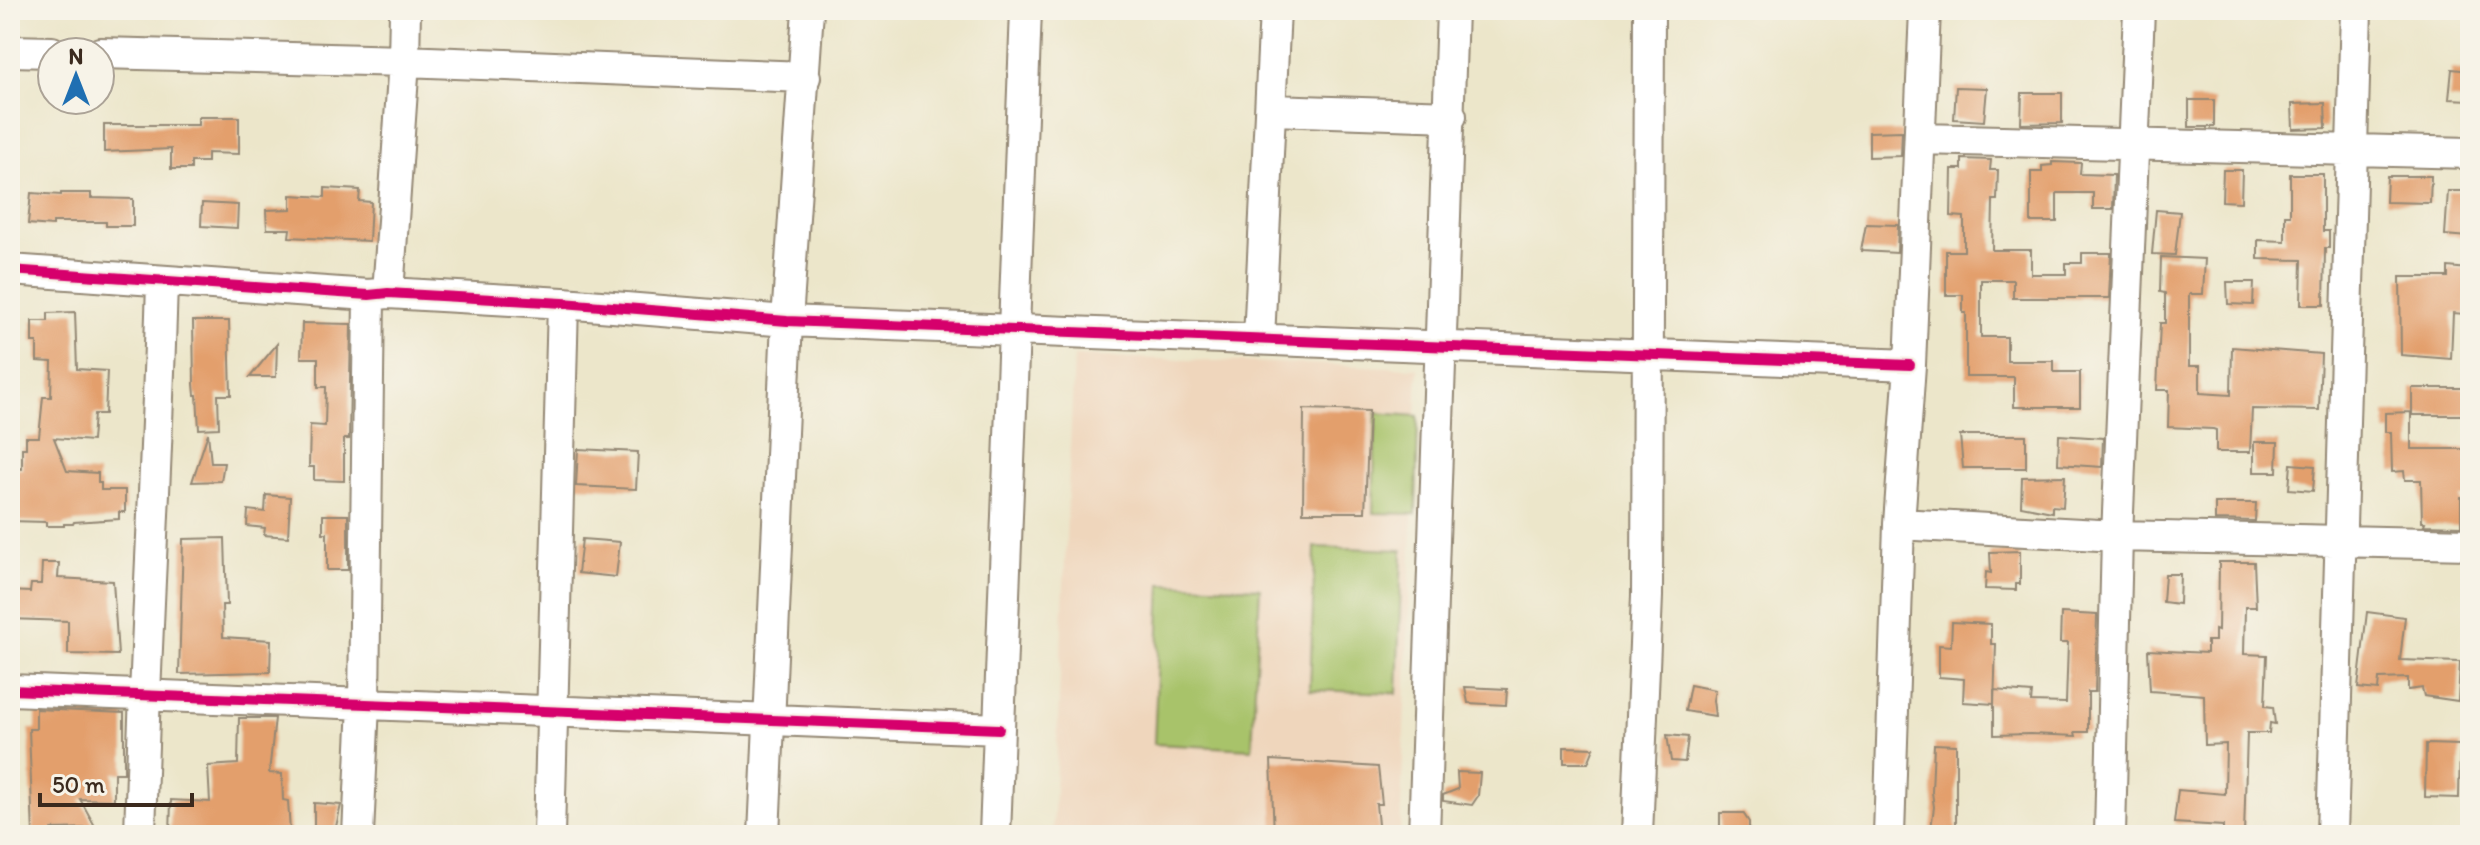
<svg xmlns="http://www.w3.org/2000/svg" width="2480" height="845" font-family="Itim,sans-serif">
<rect width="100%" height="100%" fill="#f7f3e8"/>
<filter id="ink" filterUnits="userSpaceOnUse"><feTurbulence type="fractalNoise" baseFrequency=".0125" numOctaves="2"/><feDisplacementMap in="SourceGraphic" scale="16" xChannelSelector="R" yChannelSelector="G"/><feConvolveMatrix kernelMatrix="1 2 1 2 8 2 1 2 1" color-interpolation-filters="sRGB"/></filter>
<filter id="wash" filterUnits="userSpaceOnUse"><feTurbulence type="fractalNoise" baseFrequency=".006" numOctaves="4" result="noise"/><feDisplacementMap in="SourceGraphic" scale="32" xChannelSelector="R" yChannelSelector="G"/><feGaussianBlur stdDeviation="1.8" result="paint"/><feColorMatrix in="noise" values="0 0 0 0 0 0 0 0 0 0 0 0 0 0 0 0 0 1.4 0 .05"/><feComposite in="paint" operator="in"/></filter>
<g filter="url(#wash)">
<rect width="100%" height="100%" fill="#ece6ca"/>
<path fill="#efd6bc" d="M1074 356 1418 368 1400 835H1053Z"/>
<path fill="#a8c36a" stroke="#727644" stroke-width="2" d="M1376 413 1418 416 1416 514 1373 513Z
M1315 547 1402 550 1397 693 1310 690Z
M1161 584 1260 588 1252 749 1154 744Z"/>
<g id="blocks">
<path fill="#e39f6c" d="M2452 69 2470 71V100L2449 99Z
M1956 87 1987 88 1984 121 1954 119Z
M2022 93H2062V123L2021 124Z
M2189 100H2214V127H2189Z
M2325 103 2326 128 2293 129 2292 104Z
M198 117H239V154L207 153V162H191V169H171V149L104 152V125H198Z
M1902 131 1901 156 1869 157V132Z
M1962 159 1991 160 1990 170H1998L1997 200H1993L1992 250H2031V274H2066V263H2082V253H2111L2109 298H2013V280H1981V337H2007V361H2054V372H2080V407H2014V377H1966V313H1963V295H1946V251H1964V217L1951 216 1952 169H1962Z
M2052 162 2081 163 2080 174 2114 175 2113 209H2093V193H2057V222H2031V172H2042V166L2052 165Z
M2223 170H2242L2241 202 2222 201Z
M2290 174H2323V231H2329V248H2325L2324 305H2301L2302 260 2258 259V240L2285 241V215H2290Z
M2387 176H2431L2430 203 2386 202Z
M325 188 360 190 359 201 371 202 369 241 289 237 290 229H267L266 210 291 209V195L325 197Z
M2448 191H2470L2468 237 2445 235Z
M31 193 61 195V193H91V198L133 199V226H106V222H53V226L28 224Z
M202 203 238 205 237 228 201 226Z
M2156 210 2180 212 2175 255 2152 254Z
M1866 224 1898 225 1897 253 1861 251Z
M2161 257 2205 259 2203 294H2189V366H2200V393L2231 395 2232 347 2321 354 2319 410 2252 409 2250 452H2216V430L2213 429 2168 427 2169 390H2157L2160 323H2165V293L2160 292Z
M2448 267 2468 269 2465 314 2453 313 2451 359 2401 355 2400 277H2448Z
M2227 282H2254L2253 305 2228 304Z
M75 312 77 369 107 371 105 414H94L92 441 54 438 67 471 98 473V483H101V490H125V512H119V519L74 522 73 524H64V526H46V522L10 521V468L22 469V448H26V437H39L43 397H51L52 362 37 361V342H32V321H48V313Z
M193 321H229L231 395H218L219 428 199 429 197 395H195L194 384Z
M302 323 351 324 349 439H344V481L314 480V467H309L310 425 325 426 326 387H318V358H301Z
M277 344 276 377H250Z
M2412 388H2470V415H2412Z
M1304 409 1369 411 1365 512H1303Z
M2411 412V449H2470V497H2461V526L2424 525 2425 522H2422L2421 480H2405L2404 471 2392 472 2391 432H2385V413Z
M208 433 211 463H224L221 481 192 482Z
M1960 435H2026V468H1963Z
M2059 435 2103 438 2102 467 2058 464Z
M2254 442H2278L2277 472H2254Z
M578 449 638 452 636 489 576 486Z
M2291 464 2315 466 2313 491 2289 489Z
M2065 476 2063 507 2052 506V512L2021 506 2022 477Z
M266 495 290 497 288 537 264 535 265 528 247 526 248 510 265 512Z
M2215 503H2256L2255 521 2215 520Z
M323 515H348V570H327V533H323Z
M225 538 227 605H222L223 637 271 640 270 672 179 674 183 539Z
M582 539 620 542 616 577 578 573Z
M2020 551V584H2016V590L1985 589 1986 572 1991 573 1990 552Z
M2219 562H2254L2256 607H2245L2244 654 2267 655 2265 706 2273 707 2275 724 2270 723 2269 733H2247L2244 835 2223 834V826L2174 823 2178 790 2225 794 2226 744 2205 745 2204 695 2150 691 2148 650 2207 653V641H2215V630L2218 631Z
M42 563H59L58 578 113 581 118 655 68 654V621L10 619V591L30 592 31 584H41Z
M2165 574H2180L2179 604 2163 602Z
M2367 612 2405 617 2400 660 2460 662 2458 701 2424 696 2422 688 2408 690V678L2379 679 2378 690 2358 688Z
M2061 613 2097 615 2095 692H2088V732H2075L2076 736 2030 734 1994 735V690L2032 693 2031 702 2066 703 2068 643H2060Z
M1952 622 1991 624V644H1996L1994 704 1963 702 1964 679 1939 677V645L1951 646Z
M1690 685 1715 690 1713 700 1715 716 1685 711Z
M1465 687 1507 689 1506 705 1468 703Z
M36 709 124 713V773H114V800L80 799 96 828 52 829V835H33L29 729H36Z
M239 718H275L269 773 282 774 283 800 288 801 290 832H277V835H170L171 800 210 802 208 766 238 764Z
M1667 735 1688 737 1685 762 1671 761Z
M1934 744 1956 745V835H1930L1934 807 1932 792Z
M2426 744 2460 745 2459 798 2425 797Z
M1564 747 1594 748 1588 763H1564Z
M1271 760 1378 767 1382 804H1376L1379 835H1274Z
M1457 772 1480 773 1478 796 1472 805 1443 801V795L1458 789Z
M314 803 341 805 335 831H314Z
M1720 813H1743L1749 822V835H1728V831H1720Z"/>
</g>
</g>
<g filter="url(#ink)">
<use href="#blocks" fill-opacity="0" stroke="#948874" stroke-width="2"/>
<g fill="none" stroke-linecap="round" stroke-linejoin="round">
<g stroke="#948874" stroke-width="34">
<path id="minor" d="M10 51 52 52
M100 53 404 61 805 77
M1272 110 1451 116
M1921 139 2470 153
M10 270 369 295 388 293 563 303 787 321 1910 365
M388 293 404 61 405 10
M1259 339 1275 10
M1899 524 2117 536 2470 544
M10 690 999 729
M140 835C145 651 157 467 162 282
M358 835 364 704 369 295
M549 835 563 303
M764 835 787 321 808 10
M995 835 1026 10
M1424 835 1452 10
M1637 835 1647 596 1649 10
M1889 835 1899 524 1910 365 1925 10
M2110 835 2117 536 2139 10
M2332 835 2356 10"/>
</g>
<use href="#minor" stroke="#fff" stroke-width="30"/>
<g stroke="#f7f3e8" stroke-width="15">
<path id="cycleway" d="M10 270 369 295 388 293 563 303 787 321 1910 365
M10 690 999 729"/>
</g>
<use href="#cycleway" stroke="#d6006c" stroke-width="10"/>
</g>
</g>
<rect width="2480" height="845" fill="none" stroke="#f7f3e8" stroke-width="40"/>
<g transform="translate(76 76)"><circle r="38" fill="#f7f3e8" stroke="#aca397" stroke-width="2"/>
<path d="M0-6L14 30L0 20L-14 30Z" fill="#1f6fb2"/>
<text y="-12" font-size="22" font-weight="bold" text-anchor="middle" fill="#3b2a1e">N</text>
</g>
<path d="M40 793v12h152v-12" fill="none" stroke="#3b2a1e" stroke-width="4"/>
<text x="52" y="793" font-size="24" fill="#3b2a1e" stroke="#f7f3e8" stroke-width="6" paint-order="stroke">50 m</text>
</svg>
